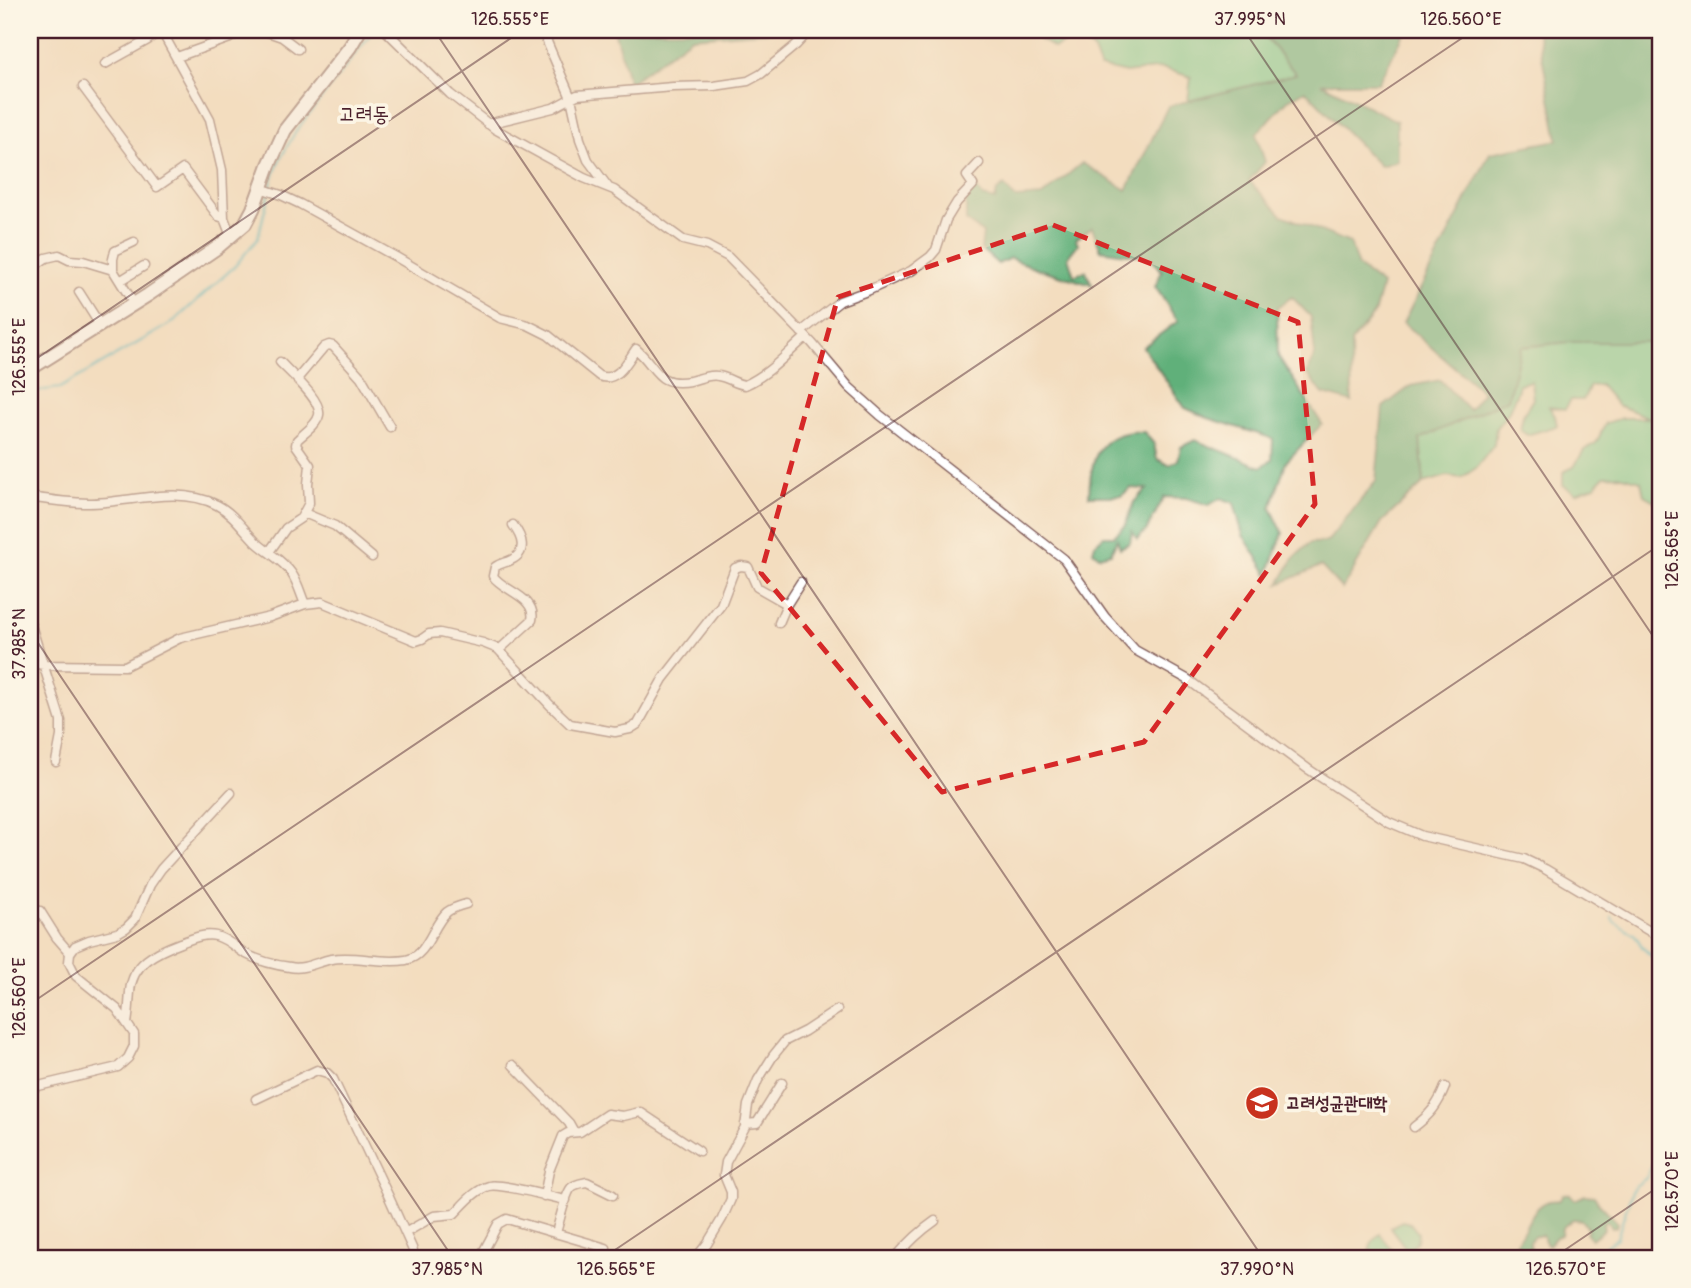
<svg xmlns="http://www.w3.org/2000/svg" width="1691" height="1288" font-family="Pangolin,'Poor Story',sans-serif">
<rect width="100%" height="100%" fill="#fcf5e5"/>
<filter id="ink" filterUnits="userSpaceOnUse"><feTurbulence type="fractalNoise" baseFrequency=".0143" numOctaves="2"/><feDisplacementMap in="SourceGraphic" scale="14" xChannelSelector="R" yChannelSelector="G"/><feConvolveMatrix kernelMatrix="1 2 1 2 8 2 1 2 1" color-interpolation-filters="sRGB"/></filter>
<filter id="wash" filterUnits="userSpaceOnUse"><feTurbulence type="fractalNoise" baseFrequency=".00686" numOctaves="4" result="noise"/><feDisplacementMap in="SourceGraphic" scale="28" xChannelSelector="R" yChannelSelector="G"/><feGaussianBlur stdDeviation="1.57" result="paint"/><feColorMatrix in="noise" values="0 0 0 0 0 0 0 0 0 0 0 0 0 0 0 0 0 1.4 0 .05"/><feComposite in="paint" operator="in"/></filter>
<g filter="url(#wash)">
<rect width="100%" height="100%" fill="#f3ddbf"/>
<path fill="#75cc90" stroke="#60765e" stroke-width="2" d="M1034 30H1259L1297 74 1188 101 1191 77 1162 68 1126 73 1100 67 1094 51 1078 36 1054 48 1037 38Z
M1570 342H1648L1661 350V500L1658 503 1644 495 1641 481 1619 475 1604 476 1595 486 1576 493 1563 485V472L1574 467 1584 450 1596 443 1606 423 1622 418H1650L1617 405 1600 385 1590 386 1583 400H1571L1565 409 1549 407 1555 416 1557 426 1527 435 1520 430 1523 415 1533 399 1531 381 1519 384 1517 392 1508 413 1496 428 1494 445 1476 468 1461 478 1447 476 1424 483 1420 439 1508 399 1521 347Z
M1402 1221 1410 1223 1418 1233 1417 1241 1408 1251 1390 1227Z
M1380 1234 1398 1257 1373 1258C1367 1248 1371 1241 1380 1234Z"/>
<path fill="#60b07a" stroke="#556852" stroke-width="2" d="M614 30H773V31L692 37 629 83Z
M1259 30H1406L1378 83H1321L1397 121V161L1380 166 1305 90 1287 101 1256 134 1265 162 1249 181 1282 215 1350 243 1358 267 1382 285 1374 314 1351 342 1352 402 1323 394 1307 373 1315 355 1311 317 1292 297 1277 307 1278 356 1322 424 1286 462 1271 508 1283 533 1268 574 1243 535 1234 503 1221 498 1209 505 1186 498 1164 497 1146 531 1137 539 1132 531 1130 543 1120 548 1117 539 1111 553 1099 556 1093 551 1095 544 1104 536H1114L1125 526 1134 502 1147 489 1131 488 1121 496H1089C1090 468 1094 439 1126 433 1132 431 1138 432 1144 432L1154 444 1157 459 1169 465 1178 460 1181 447 1195 440 1261 467 1272 460 1273 440 1268 437 1208 418 1185 408 1143 347 1178 321C1169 310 1164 298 1155 287L1162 271 1149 256 1119 253 1101 250 1092 227 1076 239 1078 244 1068 257 1074 276 1086 271 1092 285 1039 269 1010 258 998 264 981 249 983 233 966 221V198L974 185 983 197 995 200 997 191 1004 186 1015 198 1042 196 1082 163 1127 190 1168 106 1296 74Z
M1537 30H1661V350L1648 342H1570L1521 347 1508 399 1420 439 1424 483 1382 522 1342 589 1321 566 1279 584 1294 558 1310 543 1327 542 1376 481 1383 407 1411 386 1440 380 1469 410 1483 392 1403 323 1490 153 1558 140Z
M1563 1194H1570L1575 1200 1585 1195 1594 1196 1598 1202 1617 1222 1616 1227 1612 1228 1607 1221 1603 1223 1604 1230 1591 1239 1586 1232 1588 1229 1581 1220 1573 1219 1562 1228 1561 1235 1556 1237 1549 1245 1546 1243 1542 1235 1533 1237 1530 1242 1531 1255 1537 1258 1543 1257 1545 1258H1494C1501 1251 1510 1253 1516 1246 1517 1237 1523 1234 1526 1226 1531 1216 1537 1205 1549 1201 1553 1200 1556 1201 1560 1200Z"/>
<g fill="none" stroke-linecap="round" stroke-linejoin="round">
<path stroke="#43b2bd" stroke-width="2.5" d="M30 392 60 388 172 323 235 266 258 238 272 180 279 161 296 131 374 30
M1612 917 1613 921 1635 935 1643 948 1661 965
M1661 1111 1657 1119 1658 1123 1661 1125
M1588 1258 1617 1238 1633 1188 1646 1178 1653 1164 1661 1158"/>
</g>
</g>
<g filter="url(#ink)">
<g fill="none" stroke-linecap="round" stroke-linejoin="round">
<g stroke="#85625f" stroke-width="11">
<path id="street" d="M161 30 210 119 222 170 224 218 231 236
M262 30 282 37 298 49
M385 30 450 94 495 129 584 178 614 190 683 240 707 246 728 257 812 343 849 387 880 415 1064 559 1105 617 1135 650 1187 679 1308 769 1389 822 1422 836 1524 859 1545 869 1661 938
M542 30 571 98 580 139 588 160 608 187
M177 57 230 38 242 30
M105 64 148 40 159 30
M83 87 157 187 183 169 218 216 224 218
M488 124 553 108 577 95 673 87 714 86 748 81 761 74 796 45 810 30
M260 188 281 195 300 204 396 257 500 318 528 325 548 335 599 376C617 383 627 362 636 349 658 368 656 387 690 381 699 379 709 374 718 376 728 377 735 384 745 385 770 374 786 354 806 337
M30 269 46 258 59 255 69 260 83 261 113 270 134 304
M113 270V259L115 251 134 242
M120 281 144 266
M79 292 100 325
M801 332 840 301 867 291 911 271 930 257 936 250 946 220 957 202 973 185 967 176 979 163
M297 379 324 347 329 345 333 346 361 377 390 427
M30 497C49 500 69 503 89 503 130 503 178 485 217 505 233 513 244 530 256 542 268 553 283 560 292 574 298 583 301 595 305 604
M304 513 335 526 372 557
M269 552 286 528 301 518 309 503 308 484 310 465 296 445 297 440C304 433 317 425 319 415 322 400 290 373 280 362
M30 622 61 721V736L56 762
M779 623 787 604
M499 650 532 620C537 597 503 591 493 576L495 567C500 563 505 563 511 560 528 552 522 537 513 525
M30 663 44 665 125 666 180 638 270 617 305 604 322 602 416 641 422 639 429 634 440 633 483 643 498 649 550 705 570 724 615 732 630 729 638 724 663 679 721 605 735 568 741 566 748 567 757 587 787 604 801 582
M30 909 40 911 57 938 70 953
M127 1023C129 1013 129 1002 130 992 132 963 156 952 180 943 191 939 204 933 216 936 227 939 235 947 244 953 257 960 274 965 290 967 304 970 317 962 331 959 356 955 381 964 406 960 428 956 432 925 447 912 452 908 459 906 466 904
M513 1065 569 1123 574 1132
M30 1088 118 1067 128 1058 134 1046V1034L117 1009 76 976 69 962 70 953 75 946 89 940 117 933 126 928 135 919 150 885 161 869 231 793
M256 1099 317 1070 327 1073 333 1079 388 1195 412 1248 415 1258
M745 1124 757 1123 782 1083
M1414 1127C1430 1115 1438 1105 1445 1087
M544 1196 549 1171 563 1136 568 1133 580 1132 607 1114 623 1116 640 1112 699 1151
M405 1233 434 1216 454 1214C464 1204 475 1190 489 1186 502 1183 549 1197 566 1200
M556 1233C559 1223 565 1195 571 1188 574 1184 582 1183 587 1182L613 1195
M480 1258 498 1224 507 1219 606 1248
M696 1258 707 1244 722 1219 731 1199V1192L724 1175 726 1162 745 1127 748 1105 758 1080 773 1056 785 1041 805 1031 837 1010
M895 1258C907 1244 919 1232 935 1221"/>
</g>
<g stroke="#85625f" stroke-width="16">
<path id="secondary" d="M30 369 148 295 218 247 245 224 253 209 269 165 285 130 350 47 360 30"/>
</g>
<use href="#street" stroke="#fff" stroke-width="8"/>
<use href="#secondary" stroke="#fff" stroke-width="12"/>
</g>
</g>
<path d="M0 0H1691V1288H0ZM1053 225 1298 322 1315 504 1144 742 942 792 761 573 838 297Z" fill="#f3ddbf" fill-opacity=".55" fill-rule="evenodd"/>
<path fill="none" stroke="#d62828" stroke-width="5" stroke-dasharray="14 9" stroke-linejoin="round" d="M1053 225 1298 322 1315 504 1144 742 942 792 761 573 838 297Z"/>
<path fill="none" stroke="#4a1f2b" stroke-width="2" stroke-opacity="0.45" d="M434 30 1263 1258M1244 30 1661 648M30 363 523 30M30 631 453 1258M30 1004 1474 30M603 1258 1661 544M1553 1258 1661 1185"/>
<defs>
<g id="university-disc" transform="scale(1.75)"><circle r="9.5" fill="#c8321e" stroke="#fcf5e5"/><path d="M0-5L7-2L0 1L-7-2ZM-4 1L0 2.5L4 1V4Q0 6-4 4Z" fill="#fff"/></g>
</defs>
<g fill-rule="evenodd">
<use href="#university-disc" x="1262" y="1103"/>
</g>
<g text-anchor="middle" stroke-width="7" stroke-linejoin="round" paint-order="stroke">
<g font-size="18" font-weight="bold" fill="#4a1f2b" stroke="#fcf5e5" text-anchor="start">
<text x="1286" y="1109">고려성균관대학</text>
</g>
<g font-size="21" fill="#4a1f2b" stroke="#fcf5e5">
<text x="364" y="121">고려동</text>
</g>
</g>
<rect width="1691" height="1288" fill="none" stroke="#fcf5e5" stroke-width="77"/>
<rect x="38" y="38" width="1614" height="1212" fill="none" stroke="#4a1f2b" stroke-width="2.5"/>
<g font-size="18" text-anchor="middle" fill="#4a1f2b">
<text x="510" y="25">126.555°E</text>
<text x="1250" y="25">37.995°N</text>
<text x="1461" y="25">126.560°E</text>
<text transform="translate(19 357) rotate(-90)" y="6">126.555°E</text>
<text transform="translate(1672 550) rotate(-90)" y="6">126.565°E</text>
<text transform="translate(19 644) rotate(-90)" y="6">37.985°N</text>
<text transform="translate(19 998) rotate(-90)" y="6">126.560°E</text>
<text transform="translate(1672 1191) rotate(-90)" y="6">126.570°E</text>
<text x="447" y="1275">37.985°N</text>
<text x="616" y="1275">126.565°E</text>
<text x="1257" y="1275">37.990°N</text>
<text x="1566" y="1275">126.570°E</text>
</g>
</svg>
